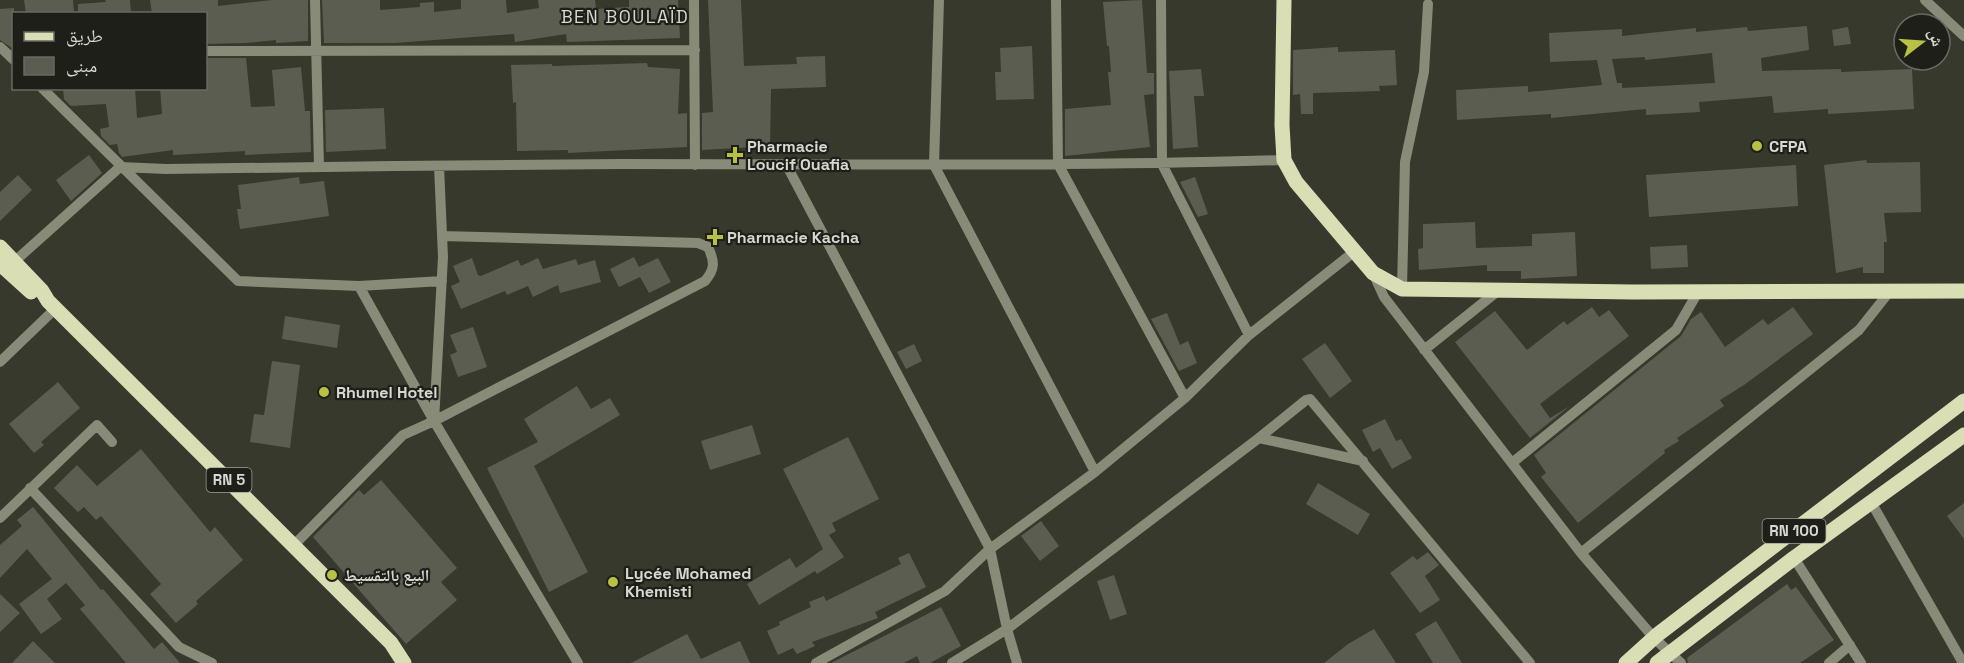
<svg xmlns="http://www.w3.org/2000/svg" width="1964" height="663" font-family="'Space Grotesk','Noto Naskh Arabic',sans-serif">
<rect width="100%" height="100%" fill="#37392d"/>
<path fill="#5c5d51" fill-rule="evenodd" d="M24 0H73L74 14H26Z
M105 0H130L131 14H78V4L106 2Z
M150 0H218V6L273 0H308V41L276 43V40L245 43 206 44V14H152Z
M322 0H380V10L420 7V3L434 2V12L461 9V0H506L507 13 539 8 538 0H595L596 9 629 7V0H678L680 38 567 42 566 34 515 42 514 34 395 43H324Z
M708 0H741L744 66 797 64 796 57 825 56 826 87 771 89 770 149H754V147L702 150V113L713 112Z
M1142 0 1147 73H1154V94L1144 95 1150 147 1065 156V109L1111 105 1108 72H1111L1109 46H1107L1103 2Z
M14 8V47L12 48 0 40V9Z
M1807 26 1809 50 1761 58 1762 71 1841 69V72L1912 69 1914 109 1828 114V109L1774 113 1772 96 1699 102 1700 112 1646 115V109L1551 118V114L1457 120 1456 90 1528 86V92L1602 85 1597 60 1550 62 1549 33 1622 29V36L1696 28V32L1747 27 1748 31ZM1712 53 1715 83 1622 88V83H1617L1612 59 1645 57V60Z
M1848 27 1851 44 1834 46 1832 30Z
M1032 46 1034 99 996 100 995 72H1001L1000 48Z
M1338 47V52L1395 50 1397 85 1379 86 1380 91 1313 93V114H1301L1300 94 1293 95V50Z
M206 58H246L251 107 275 106 272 70 301 67 305 111H310L311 152 245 155V151L173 155V150L122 157 119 153 117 144 110 145 101 136 100 129 109 127 106 104 71 106 64 99 63 88H135L137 118 162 114 160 88H206Z
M647 63 648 67 680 69 678 114 687 113V147L568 153V150L517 151 516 102 513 103 511 65 552 64V66Z
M1201 69 1204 96H1194L1198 147 1173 149 1169 71Z
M384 108 386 149 326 152 325 110Z
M89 155 102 173 71 201 56 180Z
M1866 160 1867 163 1920 162 1921 212 1884 213 1887 242H1884V273H1863V267L1836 273 1824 165Z
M1796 165 1798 206 1649 217 1646 175Z
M18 175 32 190 0 221V192Z
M299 177 300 184 324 181 329 216 240 229 237 209H241L238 185Z
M1195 177 1208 214 1198 217 1180 182Z
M1475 222 1476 248 1532 246V234L1575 232 1577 276 1521 279V271H1487V265L1419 270 1418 249 1423 248V224Z
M1687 245 1688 267 1651 269 1650 247Z
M634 257 639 267 658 258 671 282 649 293 640 277 619 287 610 269Z
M472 258 478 275 481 276 518 260 521 266 538 258 543 269 576 259 578 265 595 260 601 282 560 293 558 285 533 297 528 286 507 295 505 291 461 309 451 286 460 282 453 266Z
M1592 307 1599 317 1609 310 1629 336 1540 404 1550 418 1570 406 1530 438 1455 342 1495 311 1527 350 1564 321 1567 325Z
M1793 307 1813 334 1744 385 1720 400 1724 406 1677 438 1679 441 1664 450 1665 453 1578 523 1541 477 1546 473 1534 455 1681 336 1691 319 1701 312 1725 347 1763 319 1768 325Z
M1167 313 1180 345 1188 341 1197 363 1179 371 1151 319Z
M285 316 340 325 337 348 282 339Z
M473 327 487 367 458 377 450 355 457 352 450 335Z
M1325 343 1352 381 1330 398 1302 359Z
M914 344 922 361 906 369 897 352Z
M272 361 300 365 290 448 250 442 254 414 264 415Z
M58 382 80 408 41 442 44 445 34 453 9 424Z
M577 386 591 409 610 398 620 415 534 466 588 572 549 592 487 468 538 442 524 419Z
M1385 419 1396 441 1401 439 1412 458 1392 469 1380 448 1373 452 1362 430Z
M752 425 761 454 710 470 701 441Z
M848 437 879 499 832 523 836 531 829 535 844 557 817 574 815 571 759 605 747 584 790 558 796 568 823 549 783 469Z
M141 449 210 532 215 527 243 560 196 601 198 604 176 623 150 594 161 584 101 516 96 520 84 507 78 512 54 488 77 465 97 486Z
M381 480 457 568 441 582 457 600 406 644 313 537 359 490 364 495Z
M1318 483 1370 514 1358 535 1306 504Z
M1964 503V539L1947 516Z
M33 507 101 590 103 589 154 649 162 642 180 663H126L80 609 85 605 66 583 47 599 62 619 41 634 19 604 52 579 27 549 0 578V545L22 526 17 520Z
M1041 521 1059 546 1040 561 1021 536Z
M1428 552 1439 565 1425 576 1440 600 1420 613 1390 573 1413 556 1417 560Z
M909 553 926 587 875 612 878 618 812 642 815 646 797 654 793 648 778 655 767 631 780 625 779 622 811 607 809 602 824 596 826 601 901 564 898 558Z
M1114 575 1127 614 1110 620 1097 581Z
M1787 584 1791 590 1796 587 1834 640 1800 663H1688L1687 658Z
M0 594 20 613 0 632Z
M941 607 961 646 930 663H920L917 656 904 663H831Z
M1436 621 1462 663H1433L1415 634Z
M1374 629 1396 663H1324L1348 644Z
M687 634 701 659 740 641 750 663H631Z
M33 641 55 663H12Z"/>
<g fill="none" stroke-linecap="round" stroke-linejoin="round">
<path stroke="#888b77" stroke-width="10" d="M315 0 319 167
M694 0 695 165
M939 0 934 165 1095 472
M1056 0 1058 164 1185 398
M1161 0 1162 164 1249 335
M1925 0 1964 36
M0 47 14 60
M206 51 695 50
M42 88 238 281 359 286
M439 166 443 257 434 421 578 663
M787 166 990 549 1007 629 1017 663
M15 261 120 167 166 169C318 167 469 165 621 164 842 164 1063 167 1284 160
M1373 273 1384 297 1581 553 1654 638 1681 663
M1402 289 1405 162 1424 72 1428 4
M1424 350 1499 290
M0 362 56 308
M434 421 359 286 442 281
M1259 438 1363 461
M1512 463 1676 330 1698 292
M30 488 179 647 212 663
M1871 502 1963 663
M0 518 97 425 112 442
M294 545 403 435 434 421 705 281C715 269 715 262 708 247L698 243 442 236
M1581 553 1859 330 1890 291
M1794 558 1861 663
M816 663 945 591 990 549 1095 472 1185 398 1249 335 1355 251
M952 663 1007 629 1259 438 1306 400 1310 399 1530 663
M1829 663 1850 645"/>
<path stroke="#d9deb4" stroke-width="15" d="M1284 0 1282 125 1284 160 1296 182 1373 273 1402 289 1633 292 1964 291
M0 247 42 291 48 301 391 643 404 663
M0 264 31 292
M1626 663 1657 635 1964 401
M1657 663 1794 558 1964 435"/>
</g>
<g fill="#b9c046" stroke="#1f1f1a" stroke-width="2">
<circle cx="1757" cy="146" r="6"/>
<path d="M732 146h6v6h6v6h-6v6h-6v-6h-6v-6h6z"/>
<path d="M712 228h6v6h6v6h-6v6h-6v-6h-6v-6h6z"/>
<circle cx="324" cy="392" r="6"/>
<circle cx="332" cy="575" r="6"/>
<circle cx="613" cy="582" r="6"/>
</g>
<g text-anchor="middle" stroke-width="4.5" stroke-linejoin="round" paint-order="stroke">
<g fill="#1f1f1a" stroke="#a0a09a" stroke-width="1.5">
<rect x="206.5" y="468" width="45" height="24" rx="4.5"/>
<rect x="1762.5" y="519" width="63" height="24" rx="4.5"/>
</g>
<g font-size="15" font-weight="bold" fill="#d7d8d1">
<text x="229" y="485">RN 5</text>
<text x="1794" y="536">RN 100</text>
</g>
<g font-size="16" font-weight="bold" fill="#d7d8d1" stroke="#1f1f1a" text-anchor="start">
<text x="747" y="152">Pharmacie<tspan x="747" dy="18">Loucif Ouafia</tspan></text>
<text x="1769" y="152">CFPA</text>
<text x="727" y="243">Pharmacie Kacha</text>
<text x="336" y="398">Rhumel Hotel</text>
<text x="625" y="579">Lycée Mohamed<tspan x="625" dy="18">Khemisti</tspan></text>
<text x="344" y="581">البيع بالتقسيط</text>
</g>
<g font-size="18" letter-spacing="1.5" fill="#d7d8d1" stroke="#1f1f1a">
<text x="625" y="23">BEN BOULAÏD</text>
</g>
</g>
<rect x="12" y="12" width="195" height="78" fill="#1f1f1a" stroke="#696963" stroke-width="1.5"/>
<rect x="24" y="32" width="30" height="9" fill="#d9deb4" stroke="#696963" stroke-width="1.5"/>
<text x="66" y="42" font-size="18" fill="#d7d8d1">طريق</text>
<rect x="24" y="57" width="30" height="18" fill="#5c5d51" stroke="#696963" stroke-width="1.5"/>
<text x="66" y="72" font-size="18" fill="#d7d8d1">مبنى</text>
<g transform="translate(1922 42) rotate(73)"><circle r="28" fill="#1f1f1a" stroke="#696963" stroke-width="1.5"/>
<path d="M0-4.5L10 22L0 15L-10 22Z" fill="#b9c046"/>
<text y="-9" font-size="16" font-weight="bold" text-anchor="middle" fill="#d7d8d1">ش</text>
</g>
</svg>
